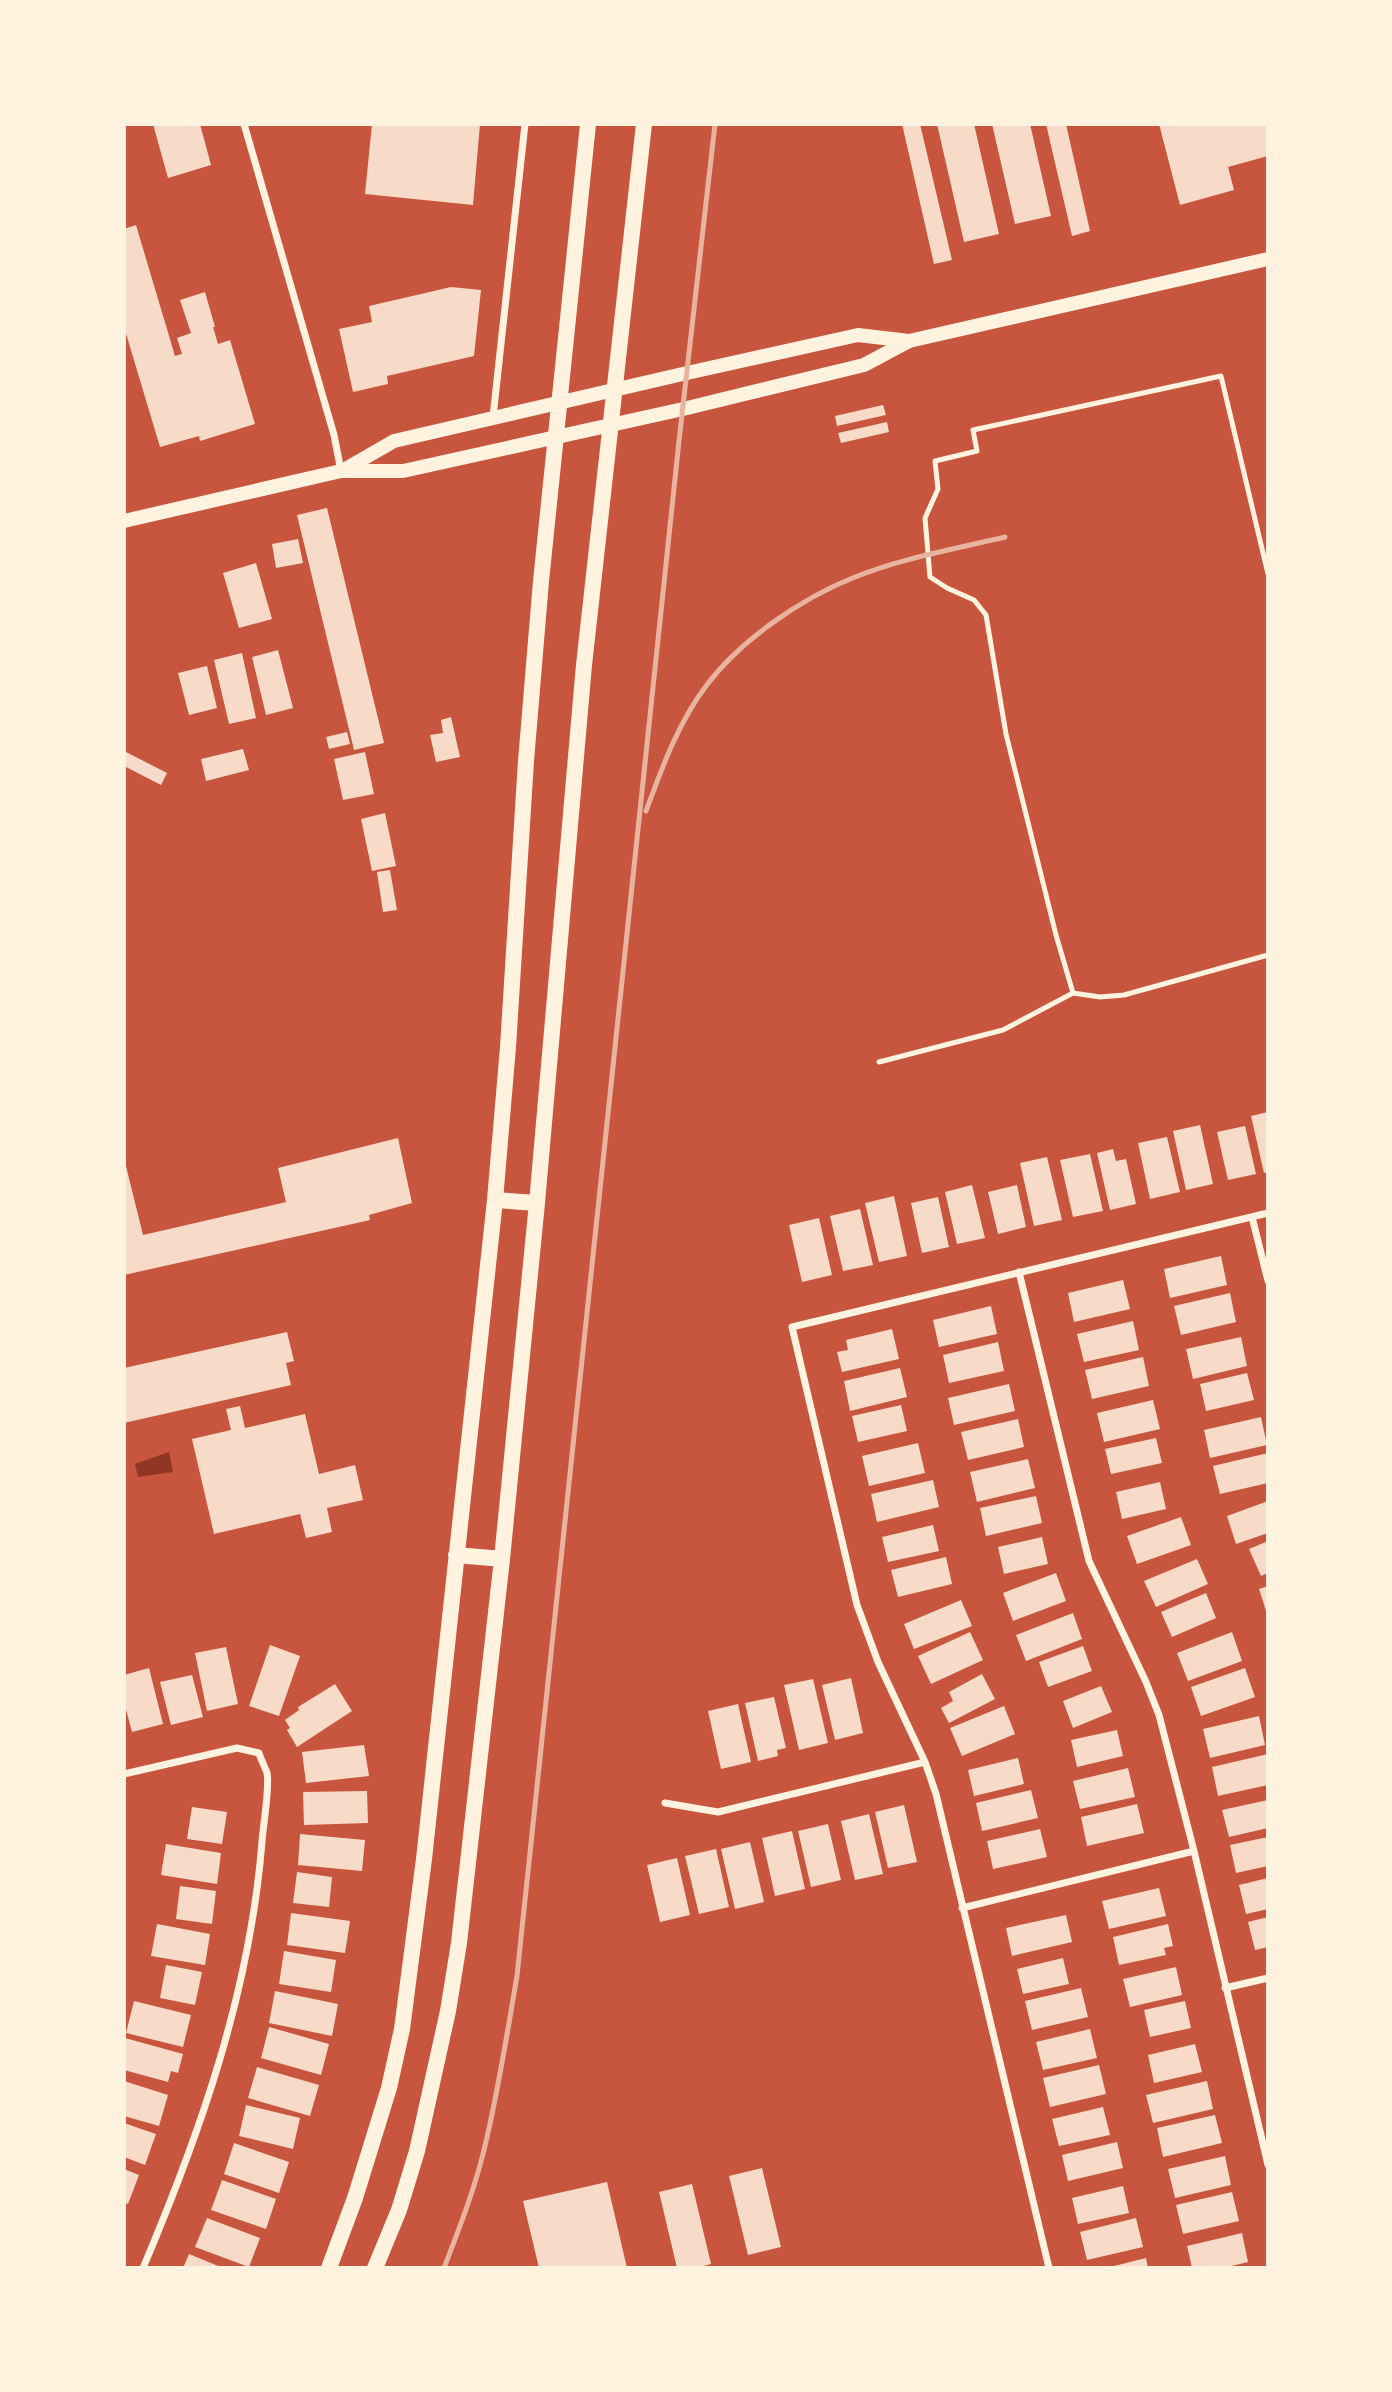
<svg xmlns="http://www.w3.org/2000/svg" width="1392" height="2392" font-family="'Space Grotesk',sans-serif">
<rect width="100%" height="100%" fill="#c8553d"/>
<path fill="#8f3625" d="M169 1452 173 1472 138 1477 135 1464Z"/>
<path fill="#f7dbc8" d="M153 124H200L211 165 168 178Z
M372 124H480L473 205 365 194Z
M902 124H920L952 260 934 264Z
M937 124H974L999 234 964 242Z
M992 124H1030L1051 216 1015 224Z
M1046 124H1066L1090 231 1072 236Z
M1159 124H1268V156L1228 167 1234 190 1180 205Z
M136 225 175 356 182 354 177 338 191 333 180 300 205 292 215 327H213L218 344 230 340 255 424 200 441 199 436 160 447 124 327V229Z
M451 287 481 290 474 356 387 376 388 384 353 392 339 329 372 322 369 306Z
M883 405 886 415 837 426 835 416Z
M887 422 889 432 841 443 838 433Z
M327 508 384 743 354 750 297 515Z
M298 539 303 563 276 568 272 544Z
M256 563 272 619 239 628 223 573Z
M278 650 293 708 266 715 252 657Z
M242 653 256 718 229 724 214 660Z
M207 666 217 708 189 715 178 673Z
M451 717 460 757 436 762 430 735 443 733 441 720Z
M347 732 350 744 329 749 326 737Z
M243 749 249 770 206 781 201 759Z
M124 751 167 773 161 785 124 766Z
M365 752 374 794 343 800 334 759Z
M385 813 396 866 372 871 361 819Z
M390 870 397 910 383 912 377 872Z
M1268 1112V1172L1264 1173 1251 1116Z
M1200 1125 1213 1184 1186 1190 1173 1131Z
M1245 1126 1256 1174 1228 1180 1217 1132Z
M1167 1137 1180 1192 1150 1199 1138 1143Z
M398 1138 412 1203 369 1215 370 1220 124 1275V1158L143 1235 286 1202 278 1168Z
M1113 1149 1116 1161 1126 1159 1136 1204 1110 1210 1097 1153Z
M1090 1154 1103 1211 1073 1217 1060 1160Z
M1047 1157 1062 1220 1034 1226 1020 1163Z
M972 1185 985 1238 957 1244 945 1192Z
M1017 1185 1026 1227 998 1234 988 1192Z
M894 1196 907 1256 879 1262 865 1203Z
M938 1197 949 1247 922 1253 911 1203Z
M860 1209 873 1265 843 1271 830 1216Z
M819 1218 832 1275 802 1282 789 1225Z
M1221 1256 1227 1285 1170 1298 1164 1269Z
M1123 1280 1130 1309 1074 1322 1068 1293Z
M1230 1293 1236 1322 1181 1335 1174 1306Z
M991 1306 997 1334 939 1347 933 1320Z
M1133 1321 1139 1350 1084 1362 1077 1334Z
M892 1329 899 1359 842 1372 837 1352 848 1350 846 1340Z
M287 1332 294 1361 286 1363 291 1385 124 1423V1368Z
M1241 1337 1247 1366 1193 1379 1186 1349Z
M998 1342 1004 1371 949 1383 943 1355Z
M1143 1357 1149 1386 1092 1399 1085 1370Z
M900 1368 907 1397 850 1411 844 1381Z
M1247 1373 1254 1400 1206 1411 1200 1384Z
M1009 1384 1015 1411 954 1425 948 1398Z
M1153 1400 1160 1429 1104 1442 1097 1413Z
M901 1405 907 1431 858 1442 852 1416Z
M240 1406 245 1428 305 1414 319 1474 355 1465 363 1500 327 1508 332 1532 306 1538 300 1514 214 1534 192 1439 231 1430 226 1409Z
M1261 1417 1267 1445 1210 1458 1204 1430Z
M1018 1419 1024 1447 968 1460 961 1432Z
M1156 1438 1162 1463 1111 1474 1105 1449Z
M918 1443 925 1473 869 1486 862 1456Z
M1268 1453V1483L1220 1494 1213 1466Z
M1028 1459 1035 1488 977 1502 970 1472Z
M933 1480 939 1507 877 1522 871 1494Z
M1160 1482 1166 1509 1122 1519 1116 1492Z
M1036 1496 1042 1523 986 1536 980 1508Z
M1268 1501V1533L1236 1544 1227 1516Z
M1181 1517 1191 1545 1137 1564 1127 1536Z
M933 1525 939 1551 888 1562 882 1537Z
M1042 1537 1048 1564 1004 1574 998 1547Z
M1268 1541V1573L1261 1576 1249 1549Z
M946 1557 952 1584 898 1597 891 1570Z
M1197 1559 1208 1584 1156 1607 1144 1581Z
M1056 1573 1066 1601 1013 1621 1003 1593Z
M1268 1586V1613L1267 1614 1259 1589Z
M1206 1593 1216 1618 1172 1637 1161 1612Z
M961 1600 972 1626 914 1649 904 1624Z
M1073 1613 1082 1639 1026 1661 1016 1635Z
M970 1632 983 1660 931 1684 918 1656Z
M1232 1632 1242 1661 1188 1681 1177 1653Z
M270 1645 300 1656 279 1716 249 1706Z
M1083 1646 1092 1671 1048 1687 1039 1662Z
M226 1647 238 1704 207 1711 195 1653Z
M149 1668 163 1724 132 1732 124 1702V1675Z
M1245 1668 1255 1697 1201 1716 1191 1687Z
M982 1674 995 1699 949 1723 941 1708 953 1701 949 1692Z
M192 1675 203 1717 171 1725 160 1682Z
M851 1678 863 1733 835 1740 822 1685Z
M813 1679 828 1743 799 1750 784 1685Z
M335 1684 352 1711 297 1747 287 1730 290 1728 285 1720 299 1710 298 1707Z
M1101 1686 1112 1712 1073 1728 1063 1701Z
M774 1697 786 1748 777 1750 778 1756 758 1761 745 1703Z
M738 1704 751 1762 721 1769 708 1711Z
M1004 1706 1015 1734 962 1756 950 1728Z
M1259 1716 1265 1745 1210 1758 1203 1729Z
M1117 1730 1123 1756 1077 1767 1071 1740Z
M364 1745 369 1776 306 1783 302 1752Z
M1268 1754V1785L1218 1796 1212 1767Z
M1018 1758 1024 1784 974 1796 968 1770Z
M1128 1768 1135 1797 1080 1809 1073 1781Z
M1031 1790 1038 1818 982 1831 976 1803Z
M367 1791 368 1823 304 1825 303 1792Z
M1268 1800V1828L1229 1837 1222 1810Z
M1137 1804 1144 1833 1087 1846 1081 1817Z
M904 1805 917 1862 888 1868 875 1812Z
M192 1807 227 1812 222 1844 187 1839Z
M869 1814 883 1874 855 1880 841 1821Z
M828 1824 841 1880 811 1887 798 1831Z
M1040 1829 1047 1857 993 1869 987 1841Z
M792 1831 805 1889 775 1896 762 1838Z
M300 1834 365 1840 362 1871 298 1865Z
M1268 1837V1866L1236 1873 1230 1845Z
M750 1842 764 1902 735 1909 721 1849Z
M166 1844 221 1853 217 1884 161 1875Z
M716 1849 729 1907 699 1914 685 1856Z
M677 1858 690 1915 660 1922 647 1865Z
M297 1872 332 1877 329 1907 293 1903Z
M1268 1878V1909L1246 1914 1239 1885Z
M180 1886 216 1891 212 1924 176 1919Z
M1159 1888 1166 1916 1109 1929 1102 1901Z
M291 1913 350 1921 345 1953 287 1945Z
M1066 1915 1072 1942 1012 1956 1006 1928Z
M1268 1917V1947L1255 1950 1248 1922Z
M157 1924 210 1934 205 1965 151 1956Z
M1168 1924 1173 1946 1164 1948 1166 1955 1119 1965 1113 1937Z
M284 1951 336 1960 331 1992 279 1984Z
M1063 1958 1069 1984 1023 1994 1017 1969Z
M166 1965 202 1972 195 2005 160 1998Z
M1176 1967 1182 1995 1130 2007 1123 1979Z
M1081 1988 1088 2017 1032 2030 1025 2001Z
M275 1991 338 2004 332 2036 269 2023Z
M134 2001 191 2015 183 2047 126 2033Z
M1185 2001 1191 2028 1150 2037 1144 2010Z
M269 2027 329 2044 321 2075 261 2058Z
M1090 2029 1097 2058 1043 2070 1036 2042Z
M125 2038 183 2054 178 2073 171 2071 168 2082 124 2070Z
M1195 2044 1202 2072 1154 2083 1148 2055Z
M1099 2065 1106 2094 1050 2107 1043 2078Z
M257 2067 319 2085 310 2116 248 2098Z
M124 2081 168 2095 159 2126 124 2116Z
M1207 2081 1213 2109 1153 2123 1146 2095Z
M246 2105 300 2118 293 2149 239 2136Z
M1103 2107 1110 2135 1059 2146 1052 2119Z
M1215 2115 1222 2143 1163 2157 1157 2128Z
M124 2123 156 2134 145 2165 124 2157Z
M1117 2142 1123 2168 1068 2181 1062 2155Z
M234 2143 289 2162 279 2193 224 2174Z
M1225 2156 1231 2185 1175 2198 1168 2169Z
M762 2168 781 2247 748 2255 729 2176Z
M124 2169 139 2175 128 2204 124 2203Z
M222 2180 276 2199 266 2229 211 2210Z
M607 2182 627 2268H539L523 2201Z
M692 2184 711 2264 696 2268H677L659 2192Z
M1123 2186 1129 2213 1078 2224 1072 2198Z
M1232 2192 1239 2221 1183 2234 1176 2205Z
M207 2218 260 2238 249 2267 195 2247Z
M1136 2218 1143 2247 1087 2260 1080 2232Z
M1242 2233 1248 2262 1223 2268H1192L1187 2246Z
M189 2254 223 2268H183Z
M1146 2258 1148 2268H1110V2267Z"/>
<g fill="none" stroke-linecap="round" stroke-linejoin="round">
<path stroke="#fff3e0" stroke-width="5" d="M1268 574 1221 376 973 430 977 451 935 461 938 489 925 518 930 577 947 588 974 600 986 615 1006 734 1056 935 1073 993 1100 997 1124 995 1268 955
M879 1062 1003 1030 1073 993"/>
<path stroke="#fff3e0" stroke-width="7" d="M244 124 334 435 341 471
M493 417 525 124
M1252 1217 1268 1281
M1019 1272 1089 1561 1146 1682 1159 1715 1194 1851 1268 2165
M124 1774 237 1748 259 1753C261 1760 265 1767 267 1773 270 1788 263 1825 262 1842 250 1991 201 2131 143 2268
M665 1803 718 1812 925 1762
M962 1908 1194 1851
M1225 1988 1268 1978
M1049 2268 936 1794 925 1762 878 1662 857 1605 792 1327 1268 1213"/>
<path stroke="#fff3e0" stroke-width="14" d="M342 471 394 441 687 373 858 335 909 341
M124 521 341 471H403L683 409 864 365 909 341 1268 259"/>
<path stroke="#fff3e0" stroke-width="16" d="M495 1200 537 1203
M456 1555 502 1559
M329 2268 355 2198 389 2088 402 2029 424 1859 495 1200 508 1047 526 761 541 581 588 124
M375 2268 399 2210 417 2151 448 2011 459 1943 502 1559 537 1203 584 665 644 124"/>
<path stroke="#e9b49f" stroke-width="5" d="M646 811C662 768 678 723 706 686 740 640 802 598 855 577 902 558 955 549 1005 537
M444 2268C459 2229 474 2191 484 2150 498 2093 507 2034 517 1976L679 441 715 124"/>
</g>
<rect width="1392" height="2392" fill="none" stroke="#fff3e0" stroke-width="252"/>
</svg>
